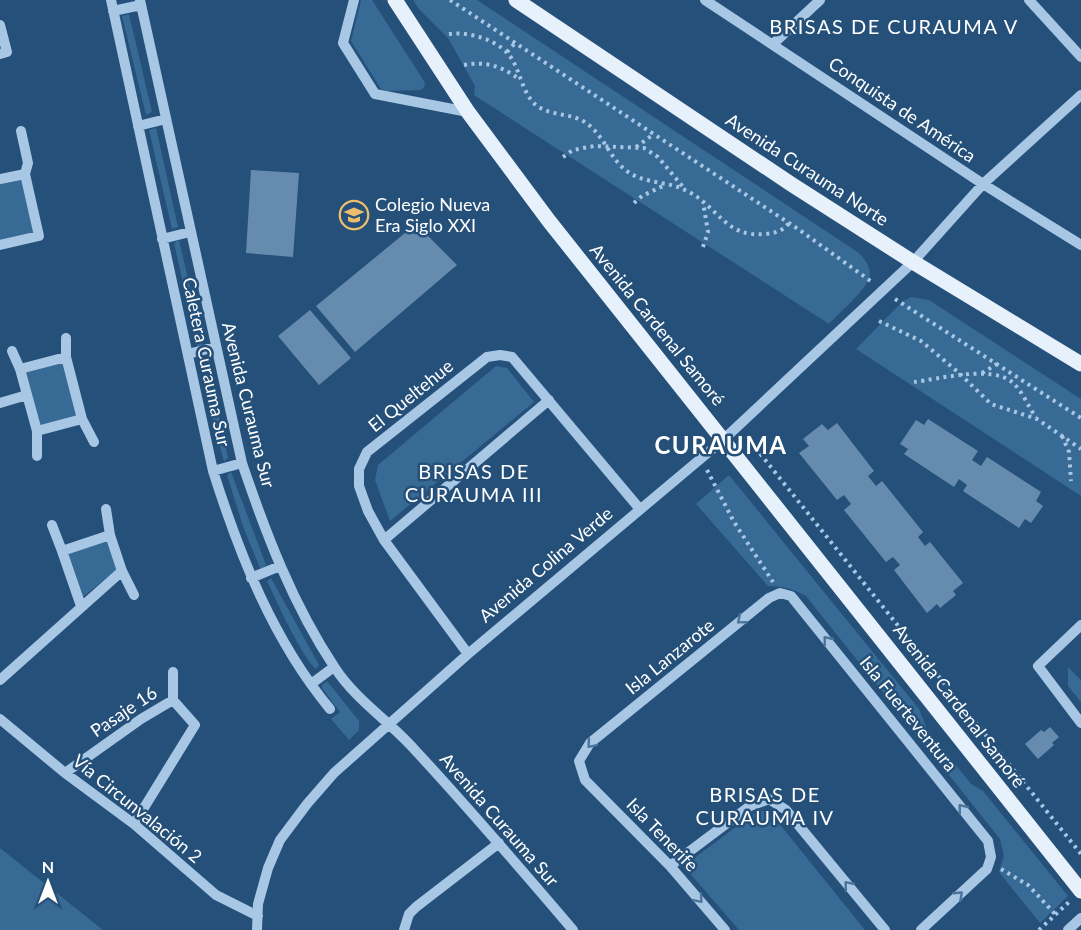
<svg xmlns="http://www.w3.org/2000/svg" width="1081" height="930" font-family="Lato,sans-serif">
<rect width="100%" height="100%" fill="#255079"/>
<path fill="#386a96" d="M361 0H372L424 81 425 86 421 90 387 91 381 89 351 41Z
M413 0H477L859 253C864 258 870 266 870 274 869 288 839 313 829 324L474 95 475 86 448 38 419 9Z
M129 14 152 112 146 115 122 16Z
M156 128 178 227 172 229 149 130Z
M22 179 34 233 0 240V184Z
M179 240 203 344 199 346H197L174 243Z
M912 297 929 300 1081 399V496L856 349 903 301Z
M201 357H206L228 458 224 461 210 410Z
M64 360 79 417 39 428 24 371Z
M496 366 507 368 534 402 390 521 375 480 378 465Z
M231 472 266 565 262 568H260L244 529 227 475Z
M729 475 919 709 927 729 971 784 983 791 1068 896 1040 923 999 872 1004 856 1000 839 806 596C793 589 783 586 768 586L696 504Z
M106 539 117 569 83 597 67 553Z
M271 578 319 665 316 669C301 656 277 602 267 581Z
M1068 667 1081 680V702L1068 686Z
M327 681 359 721V730L349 740 331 719 340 712 322 688V685Z
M757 811H769L865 930H739L687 870 689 862Z
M0 848 103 930H0Z"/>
<path fill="#658caf" d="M251 170 299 173 293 257 246 253Z
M416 224 457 265 355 352 316 306Z
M310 310 351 358 319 385 278 336Z
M928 419 978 451 972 460 981 466 987 457 1041 492 1036 501 1043 506 1031 523 1025 519 1019 528 963 491 967 485 959 479 954 487 904 454 908 449 900 444 916 420 924 425Z
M837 423 874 471 868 476 876 486 882 481 923 532 918 537 925 546 930 542 963 583 953 591 956 595 940 608 937 604 927 613 894 570 900 565 893 557 886 562 844 510 851 504 844 495 837 500 799 453 809 446 803 439 822 424 828 430Z
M1050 727 1059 737 1052 743 1054 745 1038 759 1025 744 1041 730 1044 732Z"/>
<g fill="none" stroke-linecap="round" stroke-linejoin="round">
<path stroke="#a7c7e4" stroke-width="4" stroke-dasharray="3 4.5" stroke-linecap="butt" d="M450 0 798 229 872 282
M449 34C470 31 503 41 513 61 521 75 523 94 536 105 550 116 569 113 583 121 603 132 610 160 628 172 646 184 667 181 685 190 718 205 724 238 765 234 775 233 783 231 789 223
M507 52 515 43
M464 65C486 61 501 66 519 79
M636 147 654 134
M563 157 573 150 594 146 644 148 658 157 684 188
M634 203 642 196 663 186
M703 247 708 232 703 202
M895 299 1081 418
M879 321 921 341 958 372 991 404 1037 419 1081 449
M982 373 997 364
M914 382C939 379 991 365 1012 382 1022 390 1028 407 1036 417
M746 436 1081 854
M1062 436 1069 452 1071 481
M707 470 734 522 773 582
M1001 869 1028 885 1055 914
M1039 930 1069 902"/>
<path stroke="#a7c7e4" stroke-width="10" d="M111 0 213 471C240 556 273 640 330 709
M140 0 242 463C266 534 293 605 335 668 356 700 389 721 414 749 469 808 521 869 573 930
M354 0 343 43 375 94 468 112
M705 0 983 184 1081 245
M1029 0 1081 57
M113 11 141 5
M0 25 7 52 0 54
M773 44 820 0
M138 126 166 119
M0 179 25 174
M162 239 190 232
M0 245 39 236 25 174 28 163 21 131
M66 338V357L82 419 37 431 20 369 66 357
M12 351 20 369
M188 354 215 347
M0 403 27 395
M82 419 94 442
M37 431V456
M213 471 242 463
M106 509 110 535
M52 525 62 551
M384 540 549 400
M251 578 280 566
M81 606 62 551 110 535 122 571 134 595
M1081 625 1038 666 1081 723
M468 654 384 540 368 511 359 486V469L367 452 487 357 500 355 512 357 639 508
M173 672V700
M0 680 122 571
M311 684 334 667
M0 719 65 773 134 824 216 895 258 916
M65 773 141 719 173 700 195 725 134 824
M670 866 750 806 769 799 786 810 885 930
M257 930 258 904 268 868 280 840 307 804 334 773 468 654 723 440 913 262 983 184 1081 95
M404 930 409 914 416 907 499 843
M725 930 670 866 585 780 579 761 590 743 769 598 780 593 791 596 988 841 991 857 987 869 921 930
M1068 930 1081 918"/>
<path stroke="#e7f1fc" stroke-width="15" d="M395 0 468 112 549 221 1081 891
M516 0 791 184 913 262 1081 364"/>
</g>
<defs><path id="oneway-chevron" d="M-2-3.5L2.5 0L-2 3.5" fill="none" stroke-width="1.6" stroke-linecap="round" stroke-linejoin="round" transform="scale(1.5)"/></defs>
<g stroke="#4c7499">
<use href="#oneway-chevron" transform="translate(741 620) rotate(141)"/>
<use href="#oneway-chevron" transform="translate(827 640) rotate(-129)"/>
<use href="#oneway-chevron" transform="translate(591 744) rotate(130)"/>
<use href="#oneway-chevron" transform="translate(962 808) rotate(-129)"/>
<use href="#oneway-chevron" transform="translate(848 885) rotate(-129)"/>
<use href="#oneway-chevron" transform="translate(959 895) rotate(-43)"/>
<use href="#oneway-chevron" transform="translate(699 899) rotate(49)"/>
</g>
<defs>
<g id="school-ring" transform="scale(1.5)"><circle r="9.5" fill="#255079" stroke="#edbe6c" stroke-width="1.5"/><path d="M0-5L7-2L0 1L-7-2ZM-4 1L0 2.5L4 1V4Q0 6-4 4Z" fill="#edbe6c"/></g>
</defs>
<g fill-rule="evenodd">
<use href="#school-ring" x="354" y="215"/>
</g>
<g text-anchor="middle" stroke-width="5" stroke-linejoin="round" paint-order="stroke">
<g font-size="18" fill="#fff" stroke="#255079">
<text transform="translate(902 110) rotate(34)" y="6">Conquista de América</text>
<text transform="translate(807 170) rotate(33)" y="6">Avenida Curauma Norte</text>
<text transform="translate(657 325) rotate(51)" y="6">Avenida Cardenal Samoré</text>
<text transform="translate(206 362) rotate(78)" y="6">Caletera Curauma Sur</text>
<text transform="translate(411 396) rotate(-39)" y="6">El Queltehue</text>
<text transform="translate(248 405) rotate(76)" y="6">Avenida Curauma Sur</text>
<text transform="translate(546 565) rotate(-40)" y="6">Avenida Colina Verde</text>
<text transform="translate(670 657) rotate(-39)" y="6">Isla Lanzarote</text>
<text transform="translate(959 706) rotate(52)" y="6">Avenida Cardenal Samoré</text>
<text transform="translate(124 712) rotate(-34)" y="6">Pasaje 16</text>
<text transform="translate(908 714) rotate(51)" y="6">Isla Fuerteventura</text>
<text transform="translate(137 809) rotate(39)" y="6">Vía Circunvalación 2</text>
<text transform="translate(499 820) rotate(49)" y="6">Avenida Curauma Sur</text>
<text transform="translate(662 835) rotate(46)" y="6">Isla Tenerife</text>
</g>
<g font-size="18" fill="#fff" stroke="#255079" text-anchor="start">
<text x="375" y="211">Colegio Nueva<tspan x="375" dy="21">Era Siglo XXI</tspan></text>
</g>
<g font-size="20" letter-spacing="1.5" fill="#fff" stroke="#255079">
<text x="894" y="34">BRISAS DE CURAUMA V</text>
<text x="474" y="479">BRISAS DE<tspan x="474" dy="23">CURAUMA III</tspan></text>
<text x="765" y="802">BRISAS DE<tspan x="765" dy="23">CURAUMA IV</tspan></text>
</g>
<g font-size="24" font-weight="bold" letter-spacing="1.5" fill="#fff" stroke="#255079">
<text x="721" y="454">CURAUMA</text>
</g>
</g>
<g transform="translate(48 882)" stroke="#255079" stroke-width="4.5" paint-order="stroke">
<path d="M0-4.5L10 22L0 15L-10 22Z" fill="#ffffff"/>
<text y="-9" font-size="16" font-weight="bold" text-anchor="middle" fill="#ffffff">N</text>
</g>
</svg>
